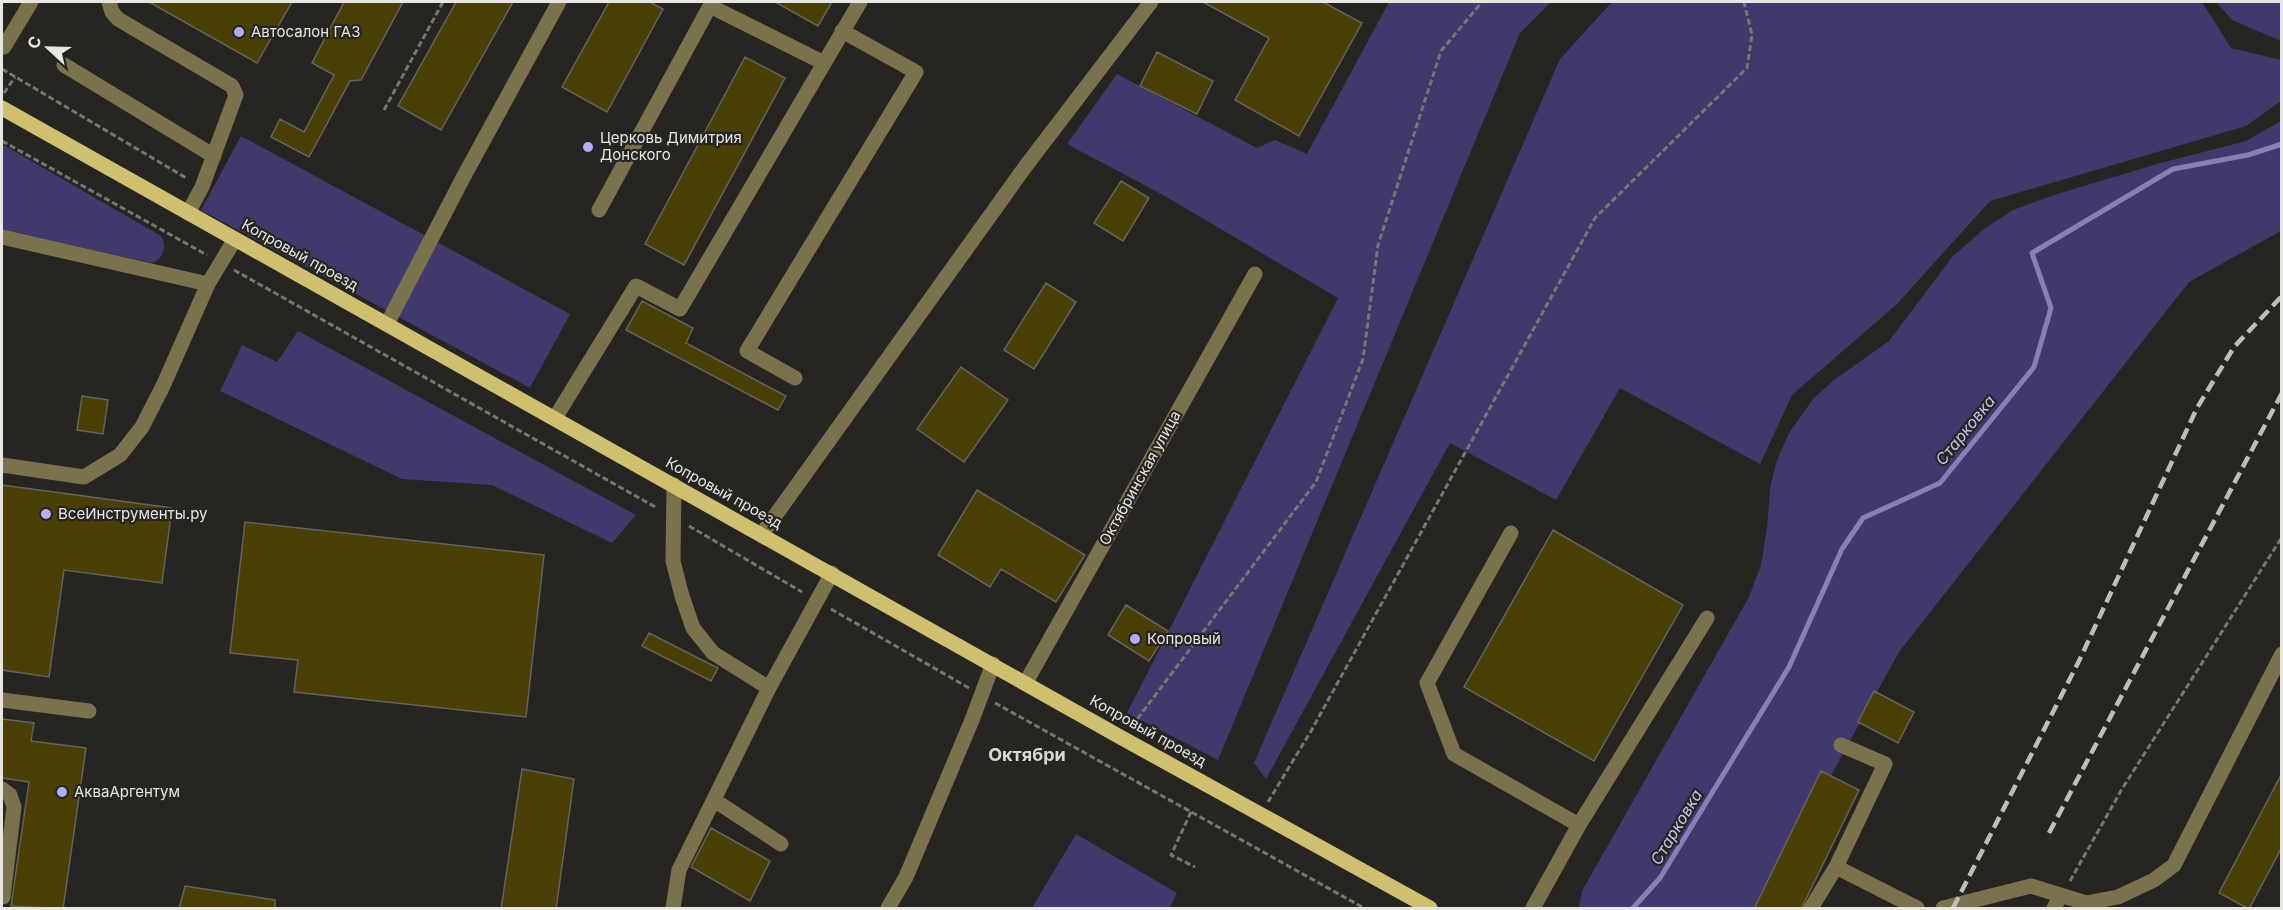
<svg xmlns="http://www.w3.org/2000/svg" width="2283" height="910" font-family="Inter,sans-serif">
<rect width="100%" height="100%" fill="#262521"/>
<path fill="#40396c" d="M1389 2H1551L1520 33 1218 760 1127 713 1338 298 1163 195 1067 144 1117 74 1257 148 1275 140 1307 154Z
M1612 2H2202L2231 48 2281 60V101L2246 126 1990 201 1897 304 1792 395 1760 464 1620 388 1556 500 1450 443 1266 779 1254 763 1560 59Z
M2216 2H2281V41L2232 20Z
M2281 121V231L2189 282 1899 652 1758 908H1579L1582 891 1749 597 1761 565 1767 528 1770 488 1777 460 1789 433 1813 399 1834 380 1889 341 1953 256 1984 229 2013 210 2054 195 2157 164 2246 141Z
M241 136 570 314 530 388 201 210Z
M2 144 161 236C167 246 164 259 152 263L2 230Z
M298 331 636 515 612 543 492 485 402 479 220 391 242 345 277 362Z
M1076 834 1177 893 1170 908H1032Z"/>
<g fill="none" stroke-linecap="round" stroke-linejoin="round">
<path stroke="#887fb6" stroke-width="5" d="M1633 908 1660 878 1789 667 1842 549 1863 518 1940 483 2034 367 2051 308 2032 253 2173 169 2248 155 2282 144"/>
</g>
<path fill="#4a4005" stroke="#64635e" stroke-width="1.5" d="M149 2H292L257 63Z
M344 2H403L361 80 350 81 309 157 271 137 280 119 304 132 334 75 312 63Z
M456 2H513L441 130 398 106Z
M609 2H650L663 9 607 112 562 87Z
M775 2H832L818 26Z
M1203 2H1323L1362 23 1299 136 1235 100 1269 38Z
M1157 52 1213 81 1197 114 1140 86Z
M745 57 785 78 684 265 645 244Z
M1121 181 1149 198 1123 241 1094 223Z
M1046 283 1076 302 1034 369 1004 350Z
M642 301 693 328 686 343 786 396 778 410 626 330Z
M961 367 1008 400 964 462 917 429Z
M82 396 108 400 103 434 77 430Z
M2 485 172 508 162 583 64 570 49 677 2 670Z
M977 490 1085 555 1056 602 1001 569 990 587 938 555Z
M245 522 544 555 526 717 294 692 298 660 230 653Z
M1553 530 1683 605 1594 761 1464 687Z
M1126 605 1168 631 1149 661 1108 635Z
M649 633 718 668 711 681 642 646Z
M1874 691 1914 712 1898 743 1858 722Z
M2 719 34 723 31 741 86 748 63 909 11 906 29 782 2 778Z
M522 769 574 779 556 909H501Z
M1821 771 1859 790 1809 893 1801 909H1754Z
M2282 773V847L2249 909 2219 893Z
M711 828 770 861 750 901 691 867Z
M185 886 275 900V909H179Z"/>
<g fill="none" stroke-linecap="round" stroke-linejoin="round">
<path stroke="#777672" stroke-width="3" stroke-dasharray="6 3" stroke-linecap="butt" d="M2 69 188 179
M4 93 15 77
M384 110 443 2
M2 141 207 255
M234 270 657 508
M689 526 802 592
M831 609 969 688
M995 703 1364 908
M1132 726 1316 482 1363 359 1378 245 1441 51 1482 2
M1268 802 1311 731 1595 218 1747 68 1752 35 1744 2
M1191 812 1171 855 1195 867
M2070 881 2122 789 2282 537"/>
<path stroke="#79724c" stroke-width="15" d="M109 2 112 12 118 19 232 86 236 95 202 187 188 213
M4 47 31 2
M64 65 214 156
M599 210 710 6 824 63
M2 237 208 284
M387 324 464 176 559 2
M795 378 747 351 916 72 842 31
M555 418 636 286 680 309 860 2
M2 465 84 477 120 455 142 427 163 386 208 284 235 239
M674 485 673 561 682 596 693 628 713 653 769 688
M1511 533 1427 683 1454 754 1579 825 1533 908
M762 534 1025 167 1151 2
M1026 682 1255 274
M2 700 89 711
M2 789 10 795 14 807 3 897
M714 800 781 844
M1579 825 1707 618
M1836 867 1917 908
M673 908 679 870 769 688 832 573
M888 908 906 877 972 720 993 664
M1811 908 1836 867 1885 764 1841 745
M1943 908 2031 886 2086 903 2118 897 2154 880 2174 865 2282 654
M2054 908 2061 895"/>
<path stroke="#cec06e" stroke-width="15" d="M2 108 1122 738 1430 908"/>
<path stroke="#bebdba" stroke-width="4.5" stroke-dasharray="12 6" stroke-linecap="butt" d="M2049 833 2282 393
M1953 908 2079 661 2197 408 2234 347 2282 296"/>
</g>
<g fill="#b3acf9" stroke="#262521" stroke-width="2">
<circle cx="239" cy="32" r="6"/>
<circle cx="588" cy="147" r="6"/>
<circle cx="46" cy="514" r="6"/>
<circle cx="1135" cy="639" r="6"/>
<circle cx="62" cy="792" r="6"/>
</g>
<g text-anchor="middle" stroke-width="4.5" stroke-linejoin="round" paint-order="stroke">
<g font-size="15" fill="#e7e6e3" stroke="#262521" text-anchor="start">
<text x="251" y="37">Автосалон ГАЗ</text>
<text x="600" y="143">Церковь Димитрия<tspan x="600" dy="17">Донского</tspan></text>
<text x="58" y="519">ВсеИнструменты.ру</text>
<text x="1147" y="644">Копровый</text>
<text x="74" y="797">АкваАргентум</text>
</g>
<g font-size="15" fill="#e7e6e3" stroke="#262521">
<text transform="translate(300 255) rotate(29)" y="5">Копровый проезд</text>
<text transform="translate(1140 478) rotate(-61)" y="5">Октябринская улица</text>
<text transform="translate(724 493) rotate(29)" y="5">Копровый проезд</text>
<text transform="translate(1148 731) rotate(29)" y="5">Копровый проезд</text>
</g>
<g font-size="16" font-style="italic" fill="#c4c2ee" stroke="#262521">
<text transform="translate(1965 430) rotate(-51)" y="6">Старковка</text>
<text transform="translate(1676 827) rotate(-59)" y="6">Старковка</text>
</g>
<g font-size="18" font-weight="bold" fill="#d9d8d2" stroke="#262521">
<text x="1027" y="761">Октябри</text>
</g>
</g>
<rect width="2283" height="910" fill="none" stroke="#e7e6e3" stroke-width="6"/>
<g transform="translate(48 48) rotate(292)" stroke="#262521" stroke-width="4.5" paint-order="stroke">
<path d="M0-4.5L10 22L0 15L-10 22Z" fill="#e7e6e3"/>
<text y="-9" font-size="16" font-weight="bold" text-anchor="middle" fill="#e7e6e3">С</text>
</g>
</svg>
